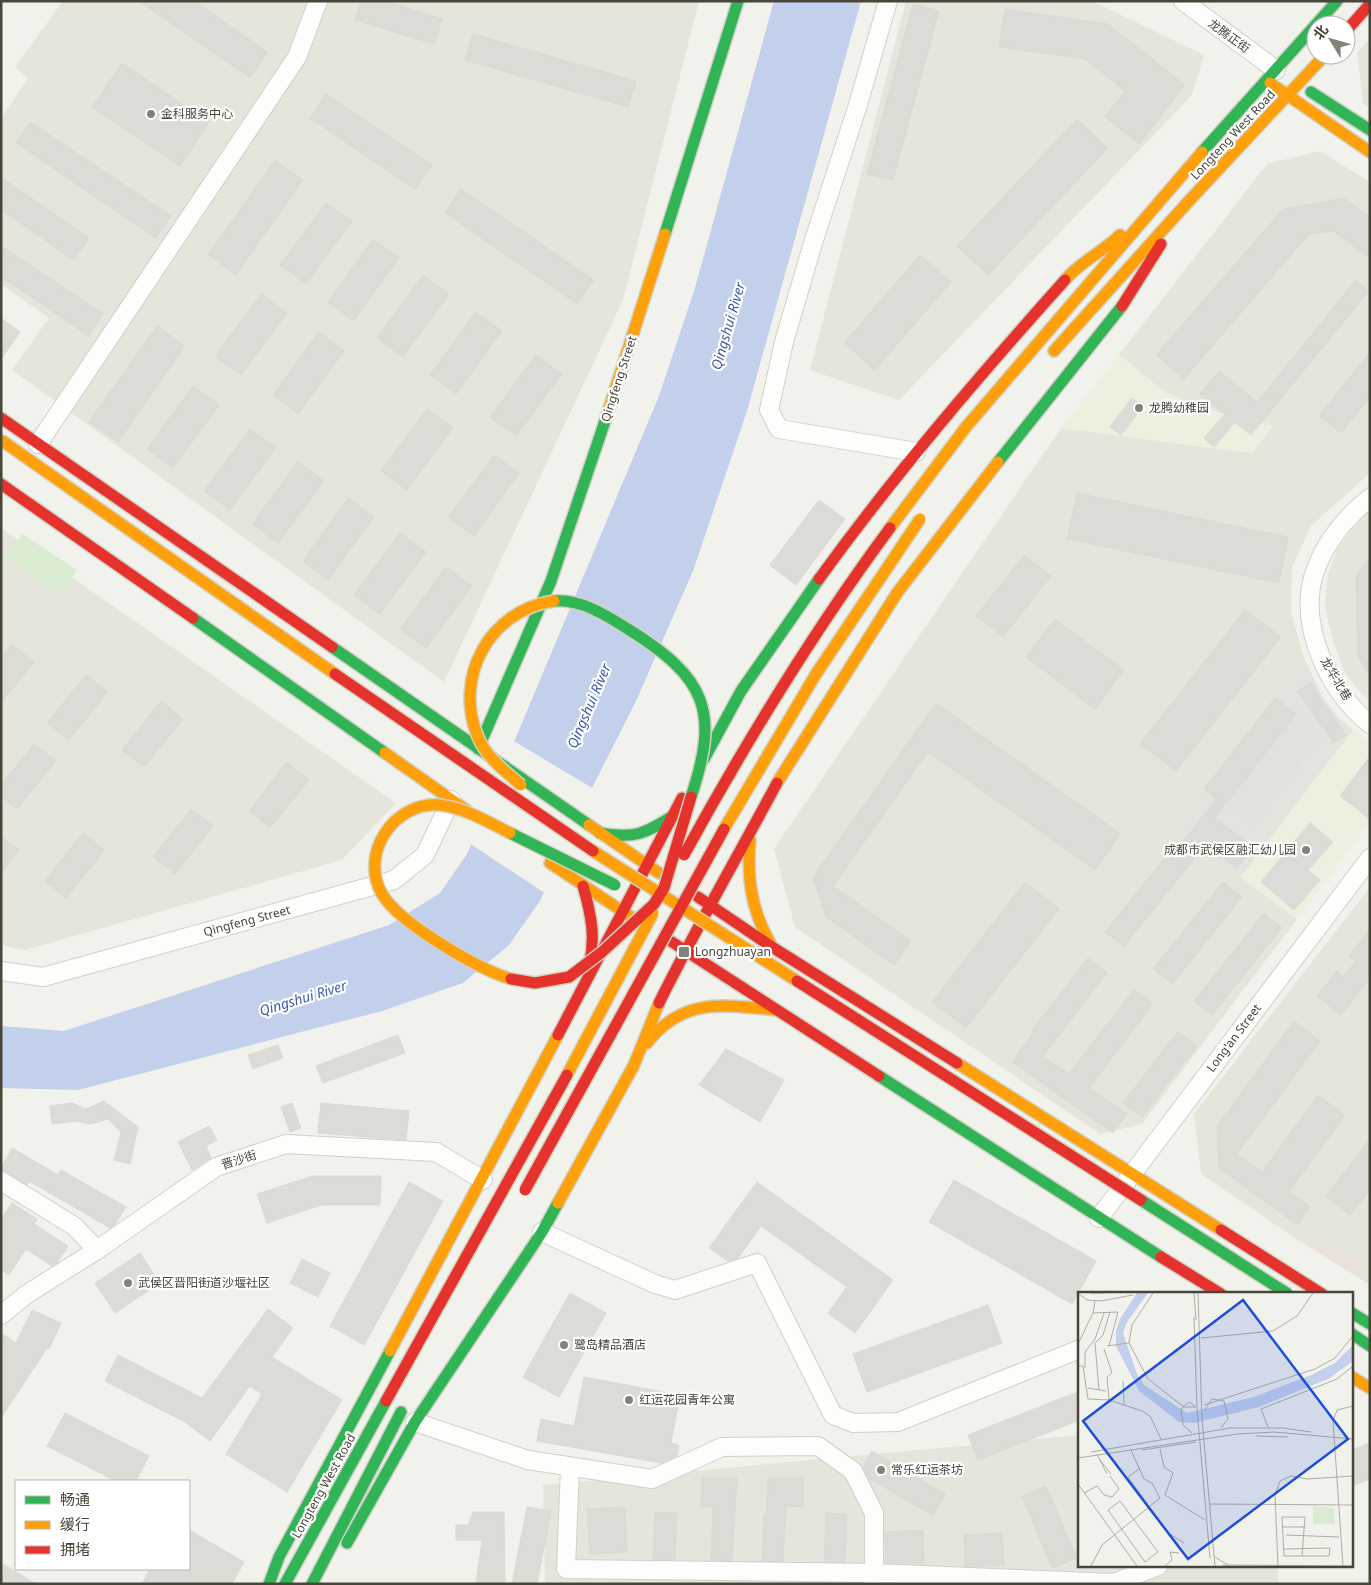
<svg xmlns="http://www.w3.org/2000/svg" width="1371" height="1585" font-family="'Noto Sans','Noto Sans SC',sans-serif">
<rect width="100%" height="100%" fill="#f2f2ed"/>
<path fill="#e5e5dc" d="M63 1H699L623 300 444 682 12 370 49 318 1 284V119L28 78 15 67Z
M906 1H1092L1204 55 1192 95 899 400 810 370Z
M1370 39V108L1363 103 1357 53Z
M1320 151 1370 182V473L1311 526 1292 567 1291 612 1304 658 1175 828 1297 919 1142 1124 1100 1134 795 927 774 849 1061 428 1252 453 1244 420 1187 403 1162 390 1119 355 1267 164Z
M1370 508V700L1362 694 1345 673 1333 641 1325 607 1327 577 1337 549Z
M1 528 396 803 342 860 25 950 1 945Z
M1370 887V1259L1298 1240 1201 1174 1194 1114Z
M1080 1435V1566H1278V1584H545L543 1485Z"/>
<path fill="#e4e3dd" d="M1304 658 1322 696 1338 717 1353 730 1241 877 1174 828Z"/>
<path fill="#efefe0" d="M1119 355 1162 390 1187 403 1215 413 1273 426 1252 453 1061 428Z
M1353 730 1370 743V823L1297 919 1241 877Z"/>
<path fill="#e9e2dc" d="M1298 1240 1370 1259V1285Z"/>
<path fill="#d9ebd0" d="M22 534 77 570 61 594 6 557Z"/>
<path fill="#e1e1dd" d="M1298 708 1321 736 1253 825 1225 804Z"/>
<path fill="#c2d0ec" d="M774 1H861L747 411 693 571 636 701 589 794 540 901 509 945 463 983 382 1011 78 1090 1 1088V1026L64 1031 389 925 440 893 467 854 659 396 695 288Z"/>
<path fill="#f2f2ed" d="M512 740 594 789 546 894 469 843Z"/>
<path fill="#dcdbd6" stroke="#dad9d3" d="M139 1H194L268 52 250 78Z
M361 1H386L442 19 434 44 355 20Z
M913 4 939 11 893 180 867 174Z
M1005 9 1108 24 1185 85 1139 144 1105 117 1125 91 1085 59 999 47Z
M473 34 636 81 628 107 465 60Z
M122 63 209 122 180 166 92 107Z
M326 94 432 165 415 189 310 118Z
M1077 119 1108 148 988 275 957 246Z
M30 122 171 216 156 238 16 143Z
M275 160 303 180 236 275 208 255Z
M1 177 89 238 74 260 1 210Z
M461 189 594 280 577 304 445 213Z
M1344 198 1370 217V258L1333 231 1309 234 1184 379 1156 355 1283 209Z
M326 203 352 221 306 284 280 265Z
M373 239 399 258 353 321 328 302Z
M1 246 103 314 89 336 1 277Z
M920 255 951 282 875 370 844 343Z
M423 275 449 294 403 357 377 338Z
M1356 280 1369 291 1251 435 1235 422 1214 447 1204 438 1225 414 1200 394 1219 371 1257 402Z
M261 294 287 313 241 375 215 356Z
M476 312 502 331 456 394 430 375Z
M1 318 20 332 1 359Z
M157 326 185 346 118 442 89 422Z
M319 332 344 351 298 414 273 395Z
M1370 352V397L1341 433 1319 416Z
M536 355 562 374 516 436 490 417Z
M193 386 219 405 173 468 147 449Z
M1132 398 1143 406 1121 435 1110 427Z
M427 409 453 428 407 490 381 471Z
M250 429 276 447 230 510 204 491Z
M494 455 519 473 474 536 448 517Z
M298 462 324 481 278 543 252 524Z
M1077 493 1288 537 1279 583 1067 539Z
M348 498 374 517 328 580 303 561Z
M819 500 845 519 796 585 770 565Z
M400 533 426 552 380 614 354 595Z
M1024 555 1051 576 1003 637 976 616Z
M1370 557V676L1358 656 1356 576Z
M446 567 472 586 426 648 400 629Z
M1245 610 1281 637 1176 771 1140 744Z
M1055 619 1124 670 1095 709 1026 657Z
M12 644 34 662 1 703V658Z
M86 675 108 692 69 740 47 723Z
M1310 683 1346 735 1334 743 1297 691Z
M1275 698 1296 714 1215 818 1253 847 1237 868 1206 844 1124 946 1105 932 1176 844 1179 847 1216 799 1204 789Z
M161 701 183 719 144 767 122 750Z
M936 703 1121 834 1095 870 928 752 833 886 911 941 894 965 826 917 813 877Z
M34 744 56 761 17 809 1 796V785Z
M1370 756V819L1340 796Z
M287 762 309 780 270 828 249 811Z
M191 809 213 826 175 874 153 857Z
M1310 823 1333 842 1308 870 1320 880 1294 910 1261 882Z
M83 833 105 850 66 898 45 881Z
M1 836 19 850 1 873Z
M1025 882 1059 909 966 1028 932 1002Z
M1223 882 1242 897 1172 984 1153 969Z
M1264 913 1282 928 1212 1015 1194 1001Z
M1370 929V978L1341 1015 1317 996 1337 971 1343 977 1356 961 1349 956Z
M1088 958 1107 973 1043 1056 1069 1074 1134 989 1153 1004 1089 1088 1127 1114 1113 1133 1012 1062 1034 1031 1032 1030Z
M1294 1021 1320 1041 1237 1154 1262 1172 1318 1095 1345 1115 1289 1192 1310 1207 1297 1225 1219 1168 1217 1126Z
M1178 1031 1197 1046 1142 1117 1123 1103Z
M398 1035 405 1053 323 1083 316 1066Z
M278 1045 283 1058 253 1069 248 1055Z
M726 1049 784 1080 760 1122 699 1085Z
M104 1101 138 1127 130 1164 114 1160 121 1132 108 1119 90 1124 77 1121 52 1124 50 1106 72 1103 86 1109Z
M292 1103 301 1128 290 1132 281 1107Z
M321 1103 409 1111 406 1140 318 1133Z
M209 1126 217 1140 206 1146 211 1158 192 1170 178 1142Z
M1370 1139V1190L1350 1215 1326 1196Z
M12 1148 58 1175 61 1170 126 1207 115 1224 110 1228 29 1181 27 1185 1 1169Z
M313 1176H381L380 1205H321L267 1223 257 1194Z
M954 1180 1096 1261 1072 1304 929 1222Z
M409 1182 443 1201 364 1345 330 1326Z
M757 1182 893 1280 855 1333 828 1313 847 1287 761 1226 738 1258 728 1261 709 1248Z
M12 1203 37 1219 34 1224 68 1246 57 1263 52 1266 26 1249 9 1275 1 1270V1219Z
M140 1253 160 1283 115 1313 95 1283Z
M302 1259 330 1273 318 1297 290 1283Z
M570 1293 606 1313 559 1397 523 1377Z
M988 1305 1002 1343 867 1392 853 1354Z
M268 1309 293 1328 272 1357 342 1400 287 1492 226 1454 262 1394 250 1386 210 1441 185 1422 105 1381 118 1355 202 1398Z
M32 1310 61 1323 49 1349 47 1348 1 1418V1333L16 1343Z
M584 1377 680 1395 671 1443 679 1445 677 1456 661 1463 537 1441 541 1419 574 1426Z
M1080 1391V1420L978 1460 968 1435Z
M65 1413 149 1456 136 1481H116L47 1446Z
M1370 1443V1479L1352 1486V1450Z
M872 1451 945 1494 933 1516 869 1478 863 1467Z
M702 1478H737L732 1561 711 1560 713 1507 701 1506Z
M768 1478H803V1507L786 1506 783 1561H762L764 1514H767Z
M1046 1486 1077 1558 1052 1568 1022 1496Z
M527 1507 551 1511 537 1584H512Z
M625 1507 627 1552 590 1554 587 1509Z
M473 1512H504L505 1584H476L482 1540H456V1525H468Z
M655 1512 677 1513 675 1560H653Z
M826 1513 847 1514 845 1562H824Z
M189 1530 244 1562 232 1584H142L150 1569H189Z
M923 1530 924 1563H886L885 1532Z
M1002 1533 1004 1566H965L964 1535Z
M1 1563 36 1584H1Z"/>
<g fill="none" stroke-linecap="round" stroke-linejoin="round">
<g stroke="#d0d0cb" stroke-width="20">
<path id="street" d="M888 1 857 108 813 243 784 342 769 410 779 429 916 452
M1183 1 1276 70
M38 444 297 57 318 1
M1370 498C1345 517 1324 544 1314 574 1298 627 1329 691 1370 724
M1 971 43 977 394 880 425 855 451 800
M1 1181 74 1226 97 1250
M1099 1218 1370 858
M542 1232 655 1284 675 1290 757 1263 833 1415 853 1423 898 1422 1080 1349
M1 1315 27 1294 97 1250 216 1167 286 1144 436 1152 483 1180
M415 1422 528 1460 652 1479 722 1447 818 1446 853 1471 874 1513V1583
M570 1467 566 1569 874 1573 1114 1583 1158 1566"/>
</g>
<g stroke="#d0d1c5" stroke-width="14">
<path id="fast" d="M1311 92 1370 130
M1202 152 1337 1
M665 234 738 1
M998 462 1122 306
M193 618 385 753
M332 647 589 825
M478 749 551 581 606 418
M704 759 741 691 819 579
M600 833C635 839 644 834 673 816
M879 1076 1161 1257
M1352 1313 1370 1324
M1352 1334 1370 1346
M347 1543 415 1422 542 1232 558 1203
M269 1584 279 1557 390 1351
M285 1584 386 1401
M312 1584 401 1412"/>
</g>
<g stroke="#d0d1c5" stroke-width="14">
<path id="slow" d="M1270 83 1370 152
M1065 280C1081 261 1103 252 1120 235
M1054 351 1187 203 1325 55
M606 418 665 234
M966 427 1202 152
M385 753 466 810
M777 783 897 593 998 462
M589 825 659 873
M750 840C747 878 751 909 770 943
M550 863 637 921
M647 1043C683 997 723 1005 776 1010
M957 1063 1221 1230
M558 1203 634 1065 659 1003
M390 1351 558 1035
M1352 1377 1370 1388"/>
</g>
<g stroke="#d0d1c5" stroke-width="14">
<path id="jam" d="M1346 31 1370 4
M1122 306 1161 244
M1 418 332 647
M1 484 193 618
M819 579C895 474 979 376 1065 280
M583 886C591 914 596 937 589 966
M698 897 772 947 957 1063
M672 942 879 1076
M659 1003C696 928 738 856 777 783
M558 1035 682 798
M1221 1230 1322 1294
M1161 1257 1221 1294"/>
</g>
<use href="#street" stroke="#fdfdfc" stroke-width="18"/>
<use href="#fast" stroke="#30b455" stroke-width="11"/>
<use href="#slow" stroke="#ff9f0a" stroke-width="11"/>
<use href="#jam" stroke="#e5322d" stroke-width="11"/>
<g stroke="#d3d2bd" stroke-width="14" stroke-linecap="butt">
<path id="fast-bridge" d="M554 601C581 599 606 615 628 629 706 678 720 710 691 797
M510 833 615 885
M1141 1200 1288 1294"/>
</g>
<g stroke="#d3d2bd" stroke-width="14" stroke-linecap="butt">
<path id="slow-bridge" d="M1 440 335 674
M890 528 966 427
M521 785C505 771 486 757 478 737 453 678 489 610 554 601
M724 829 816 674 920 519
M510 833C488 822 465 808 440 805 394 801 359 854 382 894 399 923 478 969 511 979
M593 851 797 981
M567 1075 653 913"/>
</g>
<g stroke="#d3d2bd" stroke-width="14" stroke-linecap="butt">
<path id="jam-bridge" d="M335 674 593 851
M684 855C746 742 813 632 890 528
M511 979 535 983 569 977 602 952 654 904 664 888 691 797
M797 981 1141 1200
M525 1190 724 829
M386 1401 567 1075"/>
</g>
<use href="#fast-bridge" stroke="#30b455" stroke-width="11"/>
<use href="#slow-bridge" stroke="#ff9f0a" stroke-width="11"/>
<use href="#jam-bridge" stroke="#e5322d" stroke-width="11"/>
</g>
<g fill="#848278" stroke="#fff" stroke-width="2">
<circle cx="151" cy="114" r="5"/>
<circle cx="1139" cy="408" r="5"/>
<circle cx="1306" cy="850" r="5"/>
<rect x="678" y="946" width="12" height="12" rx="2.5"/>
<circle cx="128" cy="1283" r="5"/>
<circle cx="564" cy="1345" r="5"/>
<circle cx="629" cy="1400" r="5"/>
<circle cx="881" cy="1470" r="5"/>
</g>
<g text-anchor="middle" stroke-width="4.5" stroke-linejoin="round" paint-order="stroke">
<g font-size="12" fill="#484639" stroke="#fff">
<text transform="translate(1229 36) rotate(36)" y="4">龙腾正街</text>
<text transform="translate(1233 135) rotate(-47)" y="4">Longteng West Road</text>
<text transform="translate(619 379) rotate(-72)" y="4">Qingfeng Street</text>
<text transform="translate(1336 679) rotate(59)" y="4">龙华北巷</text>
<text transform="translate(247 921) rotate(-15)" y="4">Qingfeng Street</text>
<text transform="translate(1234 1038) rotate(-53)" y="4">Long'an Street</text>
<text transform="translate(239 1160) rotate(-18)" y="4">晋沙街</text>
<text transform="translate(324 1486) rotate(-61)" y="4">Longteng West Road</text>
</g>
<g font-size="12" fill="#484639" stroke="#fff" text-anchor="start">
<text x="161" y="118">金科服务中心</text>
<text x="1149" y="412">龙腾幼稚园</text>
<text x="1296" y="854" text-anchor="end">成都市武侯区融汇幼儿园</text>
<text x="695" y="956">Longzhuayan</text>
<text x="138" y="1287">武侯区晋阳街道沙堰社区</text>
<text x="574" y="1349">鹭岛精品酒店</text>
<text x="639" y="1404">红运花园青年公寓</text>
<text x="891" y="1474">常乐红运茶坊</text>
</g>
<g font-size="14" font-style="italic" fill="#3b5dac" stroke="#fff">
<text transform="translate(728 326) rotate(-74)" y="5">Qingshui River</text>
<text transform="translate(589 706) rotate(-67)" y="5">Qingshui River</text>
<text transform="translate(303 998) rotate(-17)" y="5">Qingshui River</text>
</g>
</g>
<g transform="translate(1078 1292)">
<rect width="275" height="275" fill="#f2f2ed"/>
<path d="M235 214 256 216 257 232H235Z" fill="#d9ebd0"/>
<path d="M59 1H70L49 30 45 41 59 82 66 93 109 121 176 105 233 83 257 71 275 53V69L250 87 181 115 116 131 101 130 61 99 38 54V39L42 27Z" fill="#c2d0ec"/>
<path fill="none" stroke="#aeada5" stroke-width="1" d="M0 1 9 8 23 9 55 3M12 1H27M75 1 54 33 51 51 70 87 106 115H117M116 1 118 28M120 1 124 127 137 274M17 9 15 21 40 20 31 54M116 25 119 117 132 266M123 46 195 39 219 24 235 1M0 52 15 21M29 54 51 51M26 57 34 81 29 85 31 108M0 74H5L10 107 31 108 64 119 72 124 83 147M7 76V60L17 47 26 21M45 89 46 113M10 96 28 99M21 98 17 51 25 43 32 20M126 113 237 77 257 66 275 44M126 119 134 107 146 109 150 127 143 136M190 135 183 117 259 87 275 74M114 141 105 133 103 117 111 110 118 115M178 144 210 145M82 157 86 175 95 181 87 203 127 228M64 158 118 150M13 160 152 136H205L233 140M19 162 29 182M0 166 159 142 196 140 275 147M22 168 33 182M61 177 50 185 90 241 106 251M0 192 59 274M6 201 19 194 26 203 34 205 41 197 32 184M42 209 80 260 67 270 30 218ZM131 212 275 213M204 225H227L224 264H206ZM204 235H227M208 243 261 245M206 257 252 256 251 264H224M137 265 150 273 144 274M150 273 275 274M13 274 24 253 82 206 74 191 66 187 53 158M87 274 94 268 92 260 101 261M200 274 197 203 202 189 213 184 229 187 275 184M265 274 255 129 259 118 275 114"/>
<path fill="#1d4ed8" fill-opacity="0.15" stroke="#1d4ed8" stroke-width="2.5" d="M165 8 270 147 110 267 5 129Z"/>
<rect width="275" height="275" fill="none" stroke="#484639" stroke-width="2.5"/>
</g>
<rect width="1371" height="1585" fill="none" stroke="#484639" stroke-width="5"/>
<rect x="15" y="1480" width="175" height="90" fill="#ffffff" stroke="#b6b5b0"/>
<rect x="25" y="1496" width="25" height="8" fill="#30b455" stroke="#b6b5b0"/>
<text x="60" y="1505" font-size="15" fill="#484639">畅通</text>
<rect x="25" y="1521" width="25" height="8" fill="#ff9f0a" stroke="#b6b5b0"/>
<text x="60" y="1530" font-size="15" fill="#484639">缓行</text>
<rect x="25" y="1546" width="25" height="8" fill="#e5322d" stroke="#b6b5b0"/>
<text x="60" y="1555" font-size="15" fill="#484639">拥堵</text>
<g transform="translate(1331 40) rotate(307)"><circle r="24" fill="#ffffff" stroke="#b6b5b0"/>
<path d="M0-4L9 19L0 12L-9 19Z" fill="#848278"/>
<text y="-8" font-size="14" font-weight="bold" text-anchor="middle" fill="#484639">北</text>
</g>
</svg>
